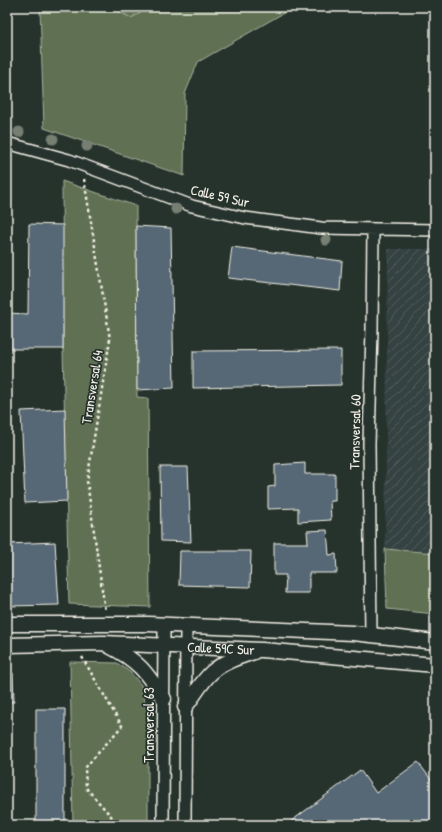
<svg xmlns="http://www.w3.org/2000/svg" width="442" height="832" font-family="'Patrick Hand',sans-serif">
<defs>
<pattern id="industrial-furrows" width="10" height="10" patternUnits="userSpaceOnUse"><rect width="10" height="10" fill="#344342"/><path d="M-1 1l2-2M0 10L10 0M9 11l2-2" fill="none" stroke="#525f5d"/></pattern>
<pattern id="grass-dots" width="8" height="8" patternUnits="userSpaceOnUse"><rect width="8" height="8" fill="#617153"/><path d="M2 2h.1M6 6h.1" fill="none" stroke="#78866c" stroke-width="1.8" stroke-linecap="round"/></pattern>
</defs>
<rect width="100%" height="100%" fill="#26332d"/>
<filter id="ink" filterUnits="userSpaceOnUse"><feTurbulence type="fractalNoise" baseFrequency=".025" numOctaves="2"/><feDisplacementMap in="SourceGraphic" scale="8" xChannelSelector="R" yChannelSelector="G"/><feConvolveMatrix kernelMatrix="1 2 1 2 8 2 1 2 1" color-interpolation-filters="sRGB"/></filter>
<g filter="url(#ink)">
<path fill="url(#industrial-furrows)" d="M388 249H435V553L385 549Z"/>
<path fill="url(#grass-dots)" stroke="#aab19e" d="M110 7H152L131 18Z"/>
<path fill="#617153" stroke="#aab19e" d="M40 7H110L131 18 152 7H294L198 62 185 94 184 176 44 128Z
M62 181 136 206 137 397 148 398 150 607 69 604 63 349Z
M385 549 435 553V614L387 609Z
M70 662 117 663 130 672 141 685 148 713V825H73Z"/>
<path fill="#566874" stroke="#f4f1e8" d="M29 224 63 225V349H7V313L28 314Z
M136 226 171 228 174 388 137 390Z
M232 247 342 261 340 291 228 278Z
M341 350V385L193 388V351Z
M65 409 67 501 25 503 21 411Z
M305 463V474H335V501H330L331 520 298 522V508L268 509V487L275 486V465Z
M160 467H188L191 542 161 541Z
M327 530 329 555 336 554 337 573H309V593H285L286 575H274V543H308L307 531Z
M55 542 59 605 7 606V544Z
M180 551H251L250 587 179 585Z
M7 673H13L14 702H7Z
M36 709H65V825H36Z
M418 762 435 785V825H286L360 770 376 793Z"/>
<g fill="none" stroke-linecap="round" stroke-linejoin="round">
<g stroke="#f4f1e8" stroke-width="14">
<path id="minor" d="M7 143 69 160 192 206 245 218 321 228 435 230
M371 635 369 444 372 329 373 230
M163 825 164 625
M185 825 186 626"/>
</g>
<g stroke="#f4f1e8" stroke-width="17">
<g id="tertiary">
<path d="M7 624H148L353 633 435 642"/>
<path id="s1" d="M7 645 103 643 262 650 435 665"/>
<path d="M109 646C139 661 146 672 164 699"/>
<path d="M185 707C194 696 201 682 212 672 223 662 239 657 254 652"/>
</g>
</g>
<path stroke="#f4f1e8" stroke-width="2.5" stroke-dasharray="3 3" stroke-linecap="butt" d="M84 179 110 339 87 481 105 611
M82 657 122 726 85 768 86 788 119 825"/>
<use href="#minor" stroke="#26332d" stroke-width="11"/>
<use href="#tertiary" stroke="#26332d" stroke-width="14"/>
</g>
<g fill="#777f73">
<circle cx="19" cy="132" r="5.5"/>
<circle cx="53" cy="139" r="5.5"/>
<circle cx="87" cy="146" r="5.5"/>
<circle cx="176" cy="209" r="5.5"/>
<circle cx="326" cy="240" r="5.5"/>
</g>
</g>
<g text-anchor="middle" stroke-width="3.5" stroke-linejoin="round" paint-order="stroke">
<g font-size="14" fill="#f4f1e8" stroke="#26332d">
<text transform="translate(220 196) rotate(13)" y="5">Calle 59 Sur</text>
<text transform="translate(92 387) rotate(-81)" y="5">Transversal 64</text>
<text transform="translate(355 432) rotate(-89)" y="5">Transversal 60</text>
<text dy="5" stroke="none"><textPath href="#s1" startOffset="214">Calle 59C Sur</textPath></text>
<text transform="translate(149 725) rotate(-90)" y="5">Transversal 63</text>
</g>
</g>
<rect width="442" height="832" fill="none" stroke="#26332d" stroke-width="24"/>
<rect x="12" y="12" width="418" height="808" fill="none" stroke="#f4f1e8" stroke-width="1.5" filter="url(#ink)"/>
</svg>
